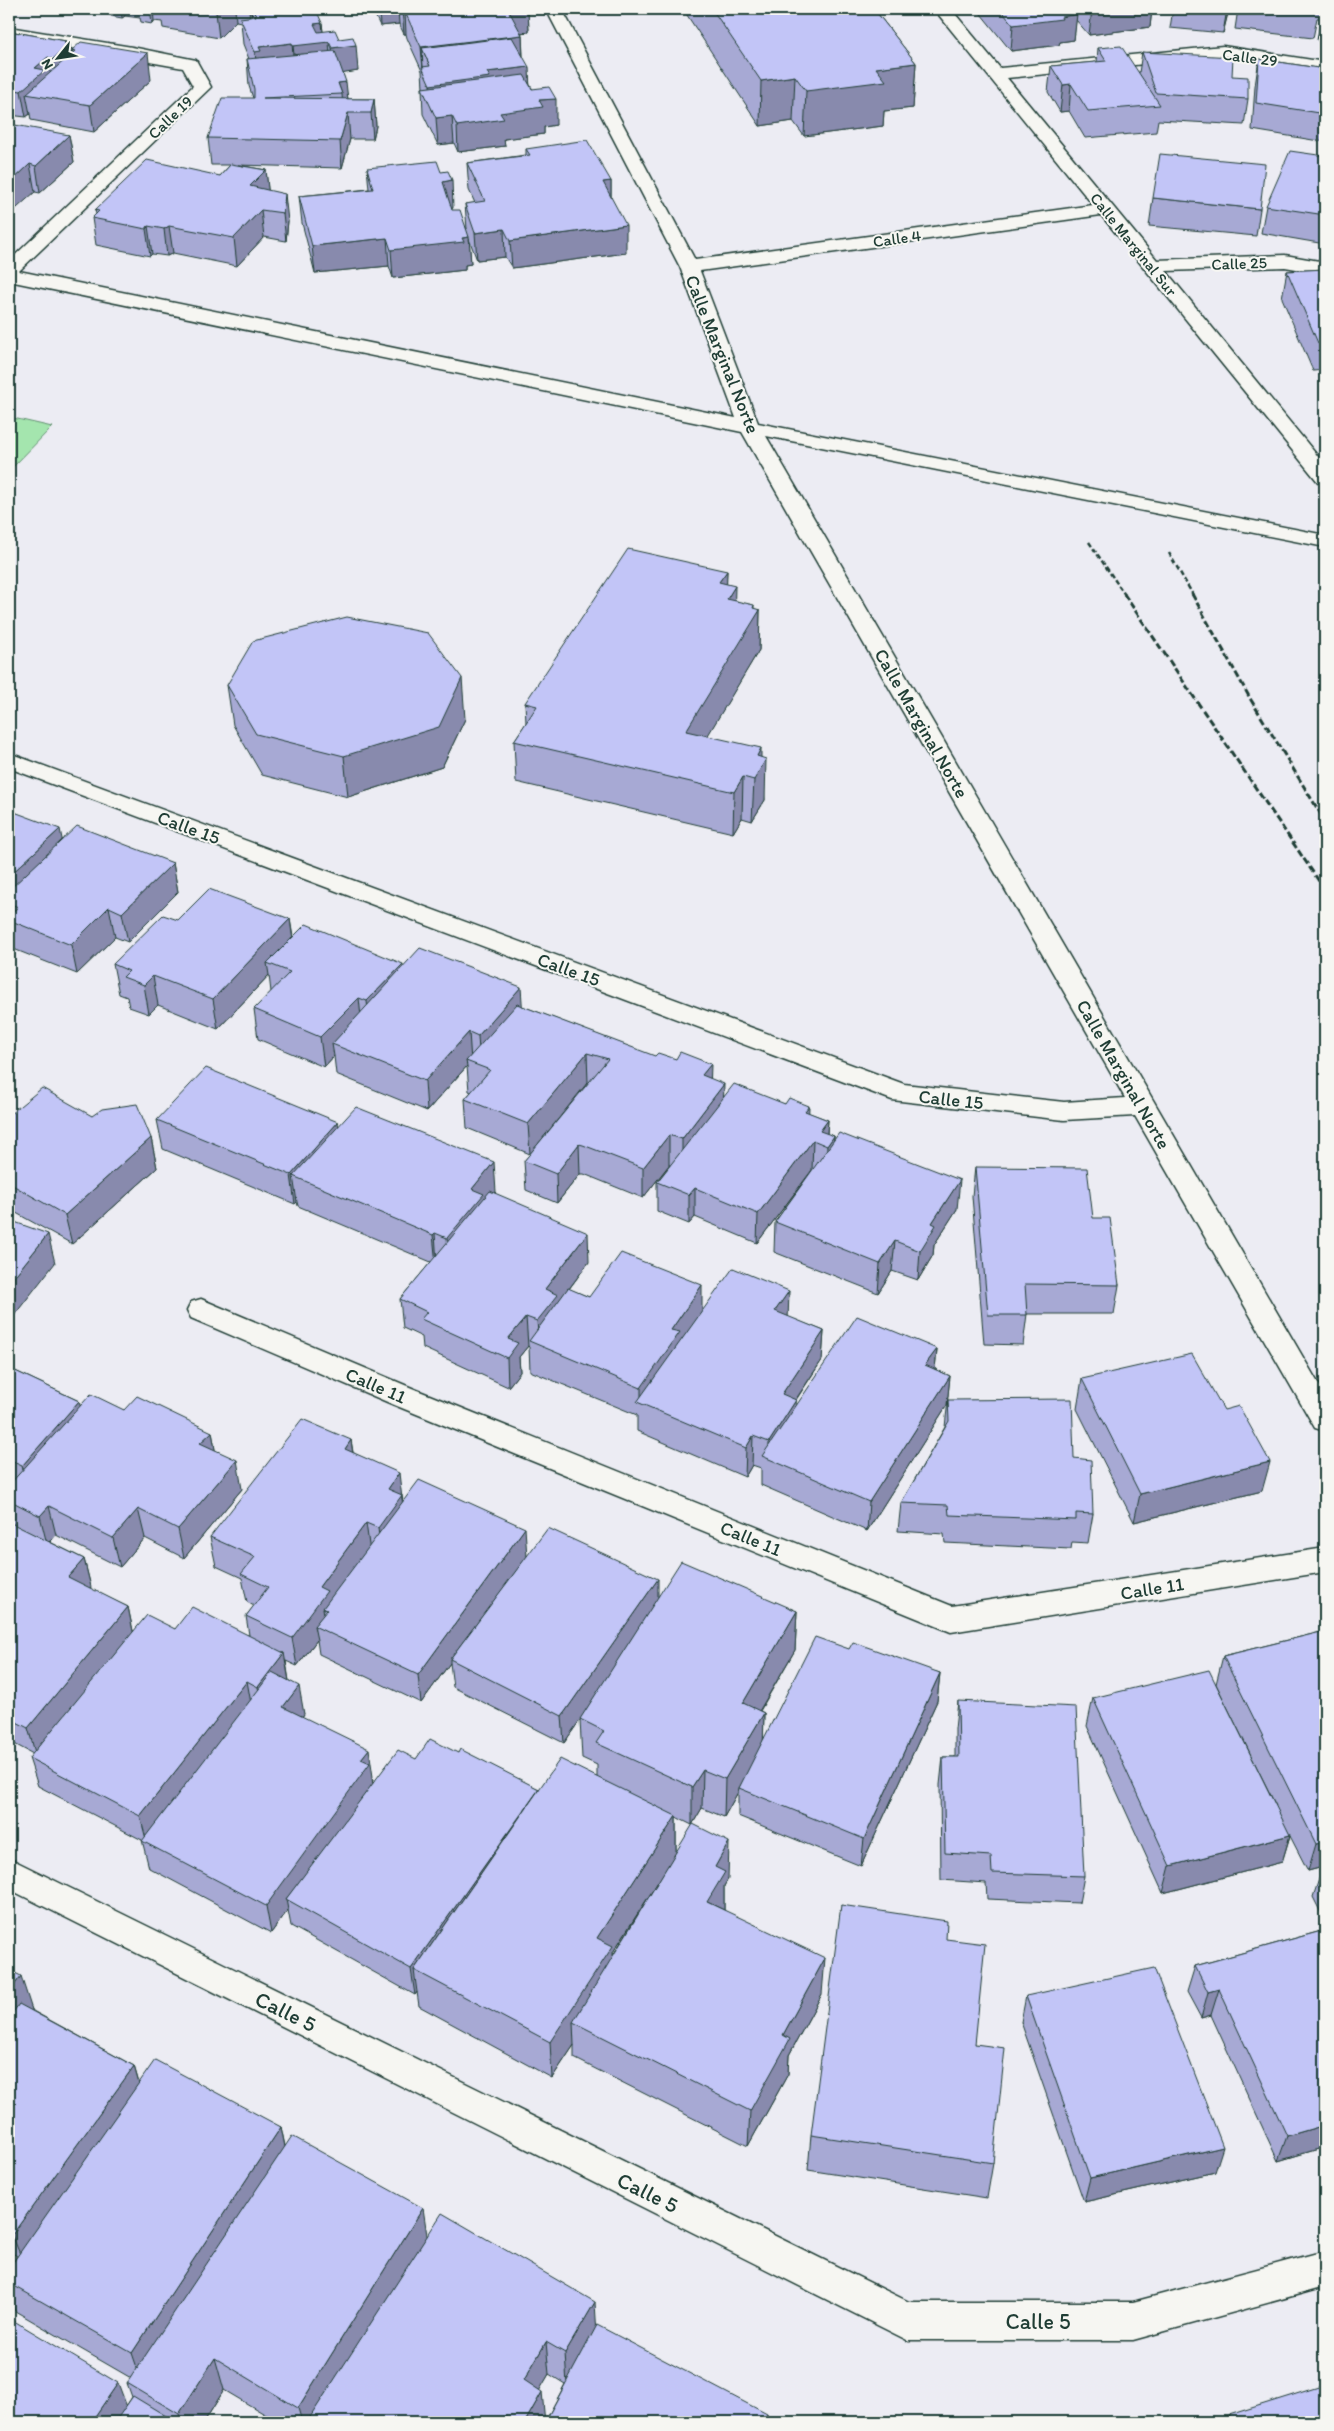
<svg xmlns="http://www.w3.org/2000/svg" width="1334" height="2431" font-family="Itim,sans-serif">
<rect width="100%" height="100%" fill="#ececf3"/>
<filter id="ink" filterUnits="userSpaceOnUse"><feTurbulence type="fractalNoise" baseFrequency=".02" numOctaves="2"/><feDisplacementMap in="SourceGraphic" scale="10" xChannelSelector="R" yChannelSelector="G"/><feConvolveMatrix kernelMatrix="1 2 1 2 8 2 1 2 1" color-interpolation-filters="sRGB"/></filter>
<g filter="url(#ink)">
<path fill="#a4e5ae" stroke="#629171" d="M9 417 52 427 9 471Z"/>
<g fill="none" stroke-linecap="round" stroke-linejoin="round">
<g stroke="#1f3d34" stroke-width="3">
<path id="minor" d="M546 9H562L695 260 1093 205 934 9H951L1000 68 1223 46 1325 62V72L1223 56 1007 78 1157 260 1285 255 1325 262V274L1285 267 1166 271 1325 465V484L1318 482 1101 215 700 271 758 423 1325 535V547L766 436 1325 1395V1431L1315 1428 1135 1116 1064 1120 892 1100 9 768V753L904 1084 1064 1102 1125 1098 742 432 9 281V261L193 86 183 68 9 37V27L132 47 196 60 211 87 19 271 736 418 680 267Z
M201 1299 412 1388 952 1606 1325 1548V1572L951 1632 392 1404 191 1318 187 1310 191 1302Z
M9 1858 909 2302H1133L1325 2251V2287L1133 2340H907L9 1889Z"/>
</g>
<use href="#minor" fill="#f6f6f2" fill-rule="evenodd"/>
<path stroke="#1f3d34" stroke-width="2.5" stroke-dasharray="5 2.5" stroke-linecap="butt" d="M1089 542 1125 595
M1169 553 1193 595"/>
<path stroke="#1f3d34" stroke-width="3" stroke-dasharray="7 3" stroke-linecap="butt" d="M1124 594 1325 890
M1192 594 1251 700 1325 821"/>
</g>
<path fill="#a7a9d4" stroke="#1f3d34" fill-rule="evenodd" d="M64 9H93L91 10 87 9 83 12Z
M110 9H309L311 14 322 23 323 32 339 39 358 71 343 73 348 99H374L376 126 373 139H350L342 168 238 165 266 170 268 190 288 221 286 241 264 237 237 266 173 253 167 256 152 254 150 256 96 245 92 218 96 214 95 210 220 176 230 165H211L208 138 253 98 249 86 247 59H249L243 44 241 22 236 21 219 38 163 28 162 22 154 21 152 24 141 22 140 18 125 16 122 18 111 16Z
M372 9H528L529 32 521 33 522 35 523 56 530 85 556 125 544 127V134L504 139 505 146 458 152 454 143 438 145 423 114 422 88H423L422 71 407 38 406 34H404L399 24 380 26Z
M683 9H874L916 63 913 108 884 111 883 126 804 136 793 121 760 126Z
M977 9H1152L1150 27 1089 35 1076 20 1074 40 1060 42 1059 45 1011 51Z
M1173 9H1236V10L1229 9 1223 33 1170 28Z
M1238 9H1325V42L1317 40 1321 18H1317L1313 38 1235 29Z
M9 31 66 41 67 43 70 44 71 54 73 53 72 50 151 80 94 132 31 120 30 114 26 117 9 115Z
M1098 48 1139 73 1142 52 1232 76 1248 99 1244 125 1158 120 1156 132 1085 138 1069 111 1060 112 1048 92 1051 66 1097 62Z
M1259 59 1325 69V142L1252 130 1255 86Z
M9 130 69 135 74 162 40 193 35 192Z
M526 149 611 181V197L626 253 512 268 505 257 477 260 469 239 471 264 465 265V270L393 278 389 266 315 273 302 223 299 196 369 189 367 168 453 208H451L452 210 467 229 465 204 475 203 469 190 467 163 526 155Z
M1325 156V244L1261 233 1266 206Z
M1153 198 1260 209 1256 236 1149 226Z
M1325 269V370L1313 371 1282 298 1287 271Z
M727 571 726 584 735 600 754 609 760 610 759 650 707 736 761 758 765 800 752 821 742 818 733 833 516 782 514 741 526 723 525 703Z
M227 685 465 719 442 767 348 797 262 775 233 725Z
M9 810 62 840 173 863 178 892 128 942 115 937 77 974 11 948 9 936Z
M290 919 293 937 403 967 522 1006 710 1078 724 1097 785 1104 828 1120 827 1134 834 1136V1140L957 1209 934 1245 933 1255 918 1280 892 1271 878 1293 774 1252 775 1222 812 1170 757 1243 695 1217 689 1224 657 1211V1182L670 1165H669L643 1198 584 1174H580L557 1203 526 1190 524 1161 530 1154 467 1128 465 1099 471 1092 469 1091 467 1066 427 1111 336 1074 334 1056 324 1067 258 1039 254 1009 271 992 269 975 218 1029 158 1005 149 1014 129 1007 127 997 119 994 113 964Z
M9 1115 92 1116 151 1138 157 1168 72 1244 9 1209Z
M157 1120 339 1126 496 1192 494 1193 589 1262 569 1289 589 1297 702 1311 788 1317 824 1331 822 1360 796 1400V1406L937 1349 935 1369 950 1376 947 1405 867 1531 761 1485V1468L752 1465 745 1477 637 1431V1415L530 1371 529 1347 528 1346 519 1357 520 1372 508 1387 423 1348 422 1337 403 1328 400 1299 431 1262 298 1206 297 1202 295 1204 163 1149Z
M975 1167 1093 1218 1119 1285 1114 1314H1027L1023 1345 984 1344 972 1196Z
M9 1368 79 1401 80 1406 124 1410 212 1432 215 1450 242 1489 184 1558 145 1538 120 1567 56 1535 50 1542 84 1559 91 1587 90 1589 128 1607 133 1631 175 1629 249 1635 246 1616 254 1606 247 1602 242 1578 216 1566 210 1537 351 1440 353 1452 402 1495 403 1502 527 1556 658 1596 797 1611 795 1650 760 1711 764 1713 763 1740 849 1649 940 1673 937 1701 861 1866 738 1816V1792L724 1817 702 1808 692 1825 676 1817V1852L728 1879 724 1886V1910L822 1994 789 2055 788 2074 748 2146 574 2058V2045L552 2078 419 2006 417 1992 415 1995 291 1926 288 1910 271 1933 149 1868 142 1840 38 1786 29 1758 33 1754 9 1741V1522L12 1524 9 1512ZM317 1640 319 1654 421 1703 450 1663 453 1687 564 1743 580 1720 582 1758 597 1765V1777L539 1789 458 1753 416 1759 373 1784 372 1778 373 1777 302 1717 304 1714 289 1681 286 1661 297 1666ZM657 1883 613 1955V1952Z
M1082 1379 1262 1491 1134 1522 1077 1409Z
M948 1400 1074 1458 1093 1514 1088 1543 1072 1542 1071 1549 945 1543 944 1534 898 1531 901 1503 945 1427Z
M1325 1631V1921L1313 1897 1323 1867 1308 1871 1290 1836 1282 1862 1163 1893 1087 1726 1093 1698 1276 1806 1216 1684 1223 1656Z
M958 1701 1084 1876 1079 1903 987 1899 986 1883 941 1880 940 1785 943 1757H955V1729Z
M1325 1930V2147L1278 2161 1211 2015 1201 2018 1187 1992 1195 1966Z
M946 1939 975 2044 993 2163 987 2198 808 2170 811 2135Z
M9 1970 33 2011 134 2066 139 2083 281 2127 285 2146 427 2237 596 2326 767 2422H278L224 2390 204 2422H9L126 2406 132 2397 127 2383 131 2378 15 2311 9 2296V2268L17 2256 9 2251ZM549 2374 565 2384 545 2422 539 2390Z
M1026 1996 1215 2172 1084 2202 1021 2022Z
M1229 2415 1325 2422H1226Z"/>
<path fill="#888aad" stroke="#1f3d34" d="M121 9H124L125 16 122 18Z
M150 9H153L154 21 152 24Z
M219 9H235L236 21 219 38 216 12Z
M249 9H251L252 23H250Z
M379 9H398L399 24 380 26Z
M402 9H502L405 12 406 34H404Z
M508 9H528L529 32 509 34Z
M1092 9H1152L1150 27 1089 35Z
M1227 9H1229L1223 33Z
M1077 14 1074 40 1060 42 1059 45 1011 51 1013 25Z
M322 23 324 42H329L331 68 296 72 293 46 314 24Z
M522 35 523 61 430 66 422 48 423 69 421 47Z
M66 41 67 46 70 44 74 70 58 85 53 59 64 43Z
M292 43 294 69 258 78 255 52 259 47Z
M356 45 358 71 334 75 332 48Z
M148 53 151 80 94 132 90 105Z
M48 57 52 84 26 94 30 114 26 117 21 91 35 68Z
M916 63 913 108 884 111 883 126 804 136 806 91 876 68Z
M529 67 530 93 432 110 430 85 487 72Z
M795 76 793 121 760 126 761 81Z
M346 82 349 109H343L342 94 338 83Z
M1071 84 1069 111 1060 112 1063 85Z
M374 99 376 126 373 139 371 113Z
M556 99V125L544 127V134L504 139 505 146 458 152 457 126 539 100Z
M348 113 350 139 342 168 340 141Z
M452 116 454 143 438 145 436 118Z
M69 135 74 162 40 193 36 166Z
M30 164 35 192 9 215V184Z
M266 170 269 197 250 186Z
M452 180 453 208 445 209 443 182Z
M611 181V208L603 182Z
M285 194 288 221 286 241 283 213Z
M261 210 264 237 237 266 234 238Z
M626 225V253L512 268 510 241Z
M148 226 152 254 150 256 146 229Z
M169 226 173 253 167 256 164 229Z
M504 229 505 257 477 260 475 233Z
M469 237 471 264 465 265V270L393 278 391 250Z
M387 238 389 266 315 273 312 246Z
M727 571 726 611 719 582Z
M735 586 734 626 727 599Z
M754 605V619L760 610 759 650 686 772V731Z
M462 678 465 719 442 767 348 797 344 756Z
M761 748V768L766 759 765 800 752 821 754 780 757 756Z
M743 777 742 818 733 833 734 792Z
M60 829 66 859 9 903V876Z
M173 863 178 892 128 942 122 913Z
M109 907 115 937 77 974 71 945Z
M290 919 294 948 267 963 269 975 218 1029 213 999Z
M403 964 405 993 370 1030 367 1001Z
M153 976 158 1005 149 1014 144 985Z
M521 987 523 1017 480 1066 478 1036Z
M359 998 362 1027 332 1044 334 1056 324 1067 320 1037Z
M469 1032 471 1062 466 1061 467 1066 427 1111 425 1081Z
M587 1053 588 1082 530 1154 528 1124Z
M711 1064 710 1093 702 1075Z
M724 1084 723 1113 682 1169V1139Z
M809 1106 808 1136 805 1111Z
M828 1120 826 1145 820 1131Z
M338 1122 342 1151 293 1176 297 1202 295 1204 291 1175Z
M669 1135V1165L643 1198V1168Z
M834 1136 832 1166 825 1175 827 1146Z
M151 1138 157 1168 72 1244 65 1215Z
M813 1140 812 1170 757 1243 758 1214Z
M579 1144 580 1174 557 1203 556 1174Z
M494 1162 496 1192 485 1206 450 1267 447 1238 472 1189Z
M960 1180 957 1209 934 1245 933 1255 918 1280 920 1251 932 1223Z
M695 1188V1217L689 1224V1195Z
M435 1233 437 1263 436 1264 433 1235Z
M588 1233 589 1262 559 1302 539 1345 537 1321 545 1289Z
M48 1234 55 1263 9 1322V1283Z
M895 1241 892 1271 878 1293 880 1264Z
M702 1285V1315L641 1404V1388L671 1330Z
M789 1291 788 1321 775 1311Z
M526 1317 528 1346 519 1357 520 1372 508 1387 507 1358 508 1339Z
M824 1331 822 1360 780 1423 782 1394Z
M937 1349 934 1378 925 1365Z
M950 1376 947 1405 867 1531 869 1502Z
M796 1400 795 1429 769 1459V1442Z
M79 1401 86 1430 30 1495 22 1466Z
M212 1432 217 1461 200 1443Z
M753 1436 752 1465 745 1477 746 1448Z
M351 1440 355 1469 345 1449Z
M237 1460 242 1489 184 1558 178 1529Z
M1270 1462 1262 1491 1134 1522 1140 1494Z
M399 1473 405 1524 381 1556 378 1528 388 1489Z
M49 1506 56 1535 47 1544 40 1516Z
M138 1509 145 1538 120 1567 113 1538Z
M366 1523 370 1552 327 1610 323 1608 326 1628 314 1626 317 1640 297 1666 292 1638 319 1587Z
M525 1528 527 1557 450 1659V1663L421 1703 418 1675Z
M84 1559 91 1587 75 1606 68 1577Z
M658 1579V1608L564 1743 562 1716Z
M128 1607 134 1636 36 1756 28 1728Z
M797 1611 795 1650 741 1742 743 1703Z
M284 1653 289 1681 263 1715 258 1687Z
M940 1673 937 1701 861 1866 864 1839Z
M247 1681 252 1709 147 1843 140 1816Z
M299 1686 304 1714 288 1735 283 1707Z
M764 1713 763 1751 739 1788 738 1792 724 1817 725 1779Z
M369 1749 373 1777 372 1778 374 1791 286 1899 288 1910 271 1933 266 1906 361 1759Z
M703 1770 702 1808 692 1825V1787Z
M539 1789 414 1970 417 1992 415 1995 411 1969Z
M676 1816V1854L613 1952 614 1982 573 2022 574 2045 552 2078 550 2042 597 1938Z
M1290 1835 1282 1862 1163 1893 1170 1866Z
M729 1842 728 1879 724 1886V1910L707 1902 715 1867Z
M1325 1842V1861L1323 1867 1308 1871 1316 1844Z
M825 1958 822 1994 789 2055 788 2074 748 2146 750 2111 783 2035Z
M21 1976 33 2013 9 2045V1992Z
M1219 1989 1211 2015 1201 2018 1208 1992Z
M134 2066 141 2091 22 2259 12 2235Z
M1325 2125V2147L1278 2161 1287 2136Z
M281 2127 288 2162 143 2385 132 2353Z
M1223 2147 1215 2172 1084 2202 1090 2178Z
M423 2208 428 2242 316 2422H302L298 2408Z
M595 2302 597 2335 567 2385 565 2353Z
M546 2342 549 2374 527 2412 524 2380Z
M215 2358 224 2390 204 2422H182L179 2414Z
M118 2383 130 2415 125 2422H91Z
M542 2392 545 2422H525Z
M767 2414V2422H763Z
M504 2416 505 2422H500Z"/>
<path fill="#c2c5f7" stroke="#1f3d34" d="M199 9H219L216 12Z
M253 9H309L311 14H318L322 23 314 24 318 32 335 30 339 39 353 37 356 45 332 48 329 42 293 46 292 43 259 47 261 51 255 52 240 18 256 16Z
M434 9H508L522 35 421 47 405 12Z
M712 9H874L916 63 876 68 886 81 806 91 795 76 761 81Z
M1000 9H1072L1077 14 1061 17 1062 19 1013 25Z
M1288 9H1318V12Z
M1324 9H1325V15L1322 14Z
M9 31 66 41 64 43 70 44 53 59 48 57 35 68 45 70 21 91 9 89Z
M512 37 529 67 487 72 490 77 430 85 422 67 430 66 422 48Z
M81 42 148 53 90 105 26 94 75 51 72 50Z
M1121 46 1160 105 1088 111 1071 84 1063 85 1051 66 1106 61 1098 48Z
M335 51 346 82 338 83 342 94 263 98 374 99 371 113H348L340 141 208 138 222 98H254V89L247 59Z
M1142 52 1233 57 1232 76 1248 77V99L1156 93Z
M1259 59 1325 69V114L1256 103Z
M524 75 532 89 549 87 556 99 539 100 543 107 500 113 504 119 457 126 452 116 436 118 422 88Z
M15 125 69 135 36 166 30 164 9 184V130Z
M587 140 611 181 603 182 626 225 510 241 504 229 475 233 465 204 485 201 467 163 530 155 526 149Z
M1290 151 1325 156V215L1266 206Z
M1160 154 1265 164 1260 209 1153 198Z
M147 160 220 176 231 164 266 170 250 186 285 194 283 213 261 210 234 238 169 226 164 229 148 226 146 229 92 218 99 211 95 210Z
M437 161 441 172 448 171 452 180 443 182 452 210H460L469 237 462 238 464 242 391 250 387 238 312 246 299 196 373 189 367 168Z
M1325 269V343H1318L1287 271Z
M628 549 727 571 719 582 735 586 727 599 754 605 753 608 760 610 686 731 761 748 757 756 766 759 754 780 743 777 734 792 514 741 537 706 525 703Z
M347 617 428 633 462 678 439 727 344 756 256 734 227 685 253 641Z
M9 810 60 829 9 876Z
M77 826 173 863 122 913 109 907 71 945 9 920V915L18 907 9 903V890Z
M209 889 290 919 213 999 153 976 144 985 123 977 129 971 113 964 163 915 178 920Z
M306 924 403 964 367 1001 359 998 320 1037 254 1009 290 972 267 963Z
M420 948 521 987 478 1036 469 1032 425 1081 332 1044Z
M517 1004 655 1056 658 1053 676 1059 680 1052 711 1064 702 1075 724 1084 682 1139 669 1135 643 1168 583 1145 579 1144 556 1174 524 1161 608 1059 605 1058 587 1053 528 1124 465 1099 490 1070 466 1061Z
M206 1068 338 1122 291 1175 157 1120Z
M734 1084 785 1104 789 1098 809 1106 805 1111 828 1120 820 1131 834 1136 827 1146 813 1140 758 1214 695 1188 689 1195 657 1182Z
M42 1088 92 1116 102 1109 137 1104 151 1138 65 1215 9 1183V1115Z
M356 1107 494 1162 472 1189 484 1194 447 1238 435 1233 433 1235 293 1176Z
M839 1133 960 1180 932 1223 936 1225 920 1251 895 1241 880 1264 775 1222Z
M975 1167 1087 1168 1093 1218H1110L1119 1285 1025 1284 1027 1315H988Z
M490 1191 588 1233 545 1289 558 1295 537 1321 526 1317 508 1339 518 1343 507 1358 421 1319 427 1312 400 1299Z
M9 1220 48 1234 9 1283Z
M621 1253 702 1285 671 1330 680 1332 641 1388 529 1341 568 1288 589 1297Z
M733 1268 789 1291 775 1311 824 1331 782 1394 796 1400 769 1442 753 1436 746 1448 637 1402Z
M857 1316 937 1349 925 1365 950 1376 869 1502 762 1456Z
M1192 1354 1224 1410 1239 1406 1270 1462 1140 1494 1082 1379Z
M9 1368 79 1401 22 1466 9 1460Z
M91 1394 124 1410 137 1396 212 1432 200 1443 237 1460 178 1529 138 1509 113 1538 49 1506 40 1516 9 1500V1495L11 1492 9 1490V1485Z
M1072 1399 1074 1458 1091 1460 1093 1514 1076 1513V1520L949 1515 948 1505 901 1503 949 1421 948 1400Z
M302 1419 351 1440 345 1449 399 1473 388 1489 402 1495 378 1528 366 1523 319 1587 327 1591 292 1638 246 1616 268 1587 241 1574 255 1557 210 1537Z
M419 1480 525 1528 418 1675 314 1626 327 1610 323 1608Z
M9 1522 84 1559 68 1577 128 1607 28 1728 9 1718Z
M548 1528 658 1579 562 1716 450 1659Z
M681 1561 797 1611 743 1703 764 1713 725 1779 703 1770 692 1787 596 1743 604 1731 580 1719Z
M192 1607 284 1653 258 1687 247 1681 140 1816 29 1758 147 1615 175 1629Z
M1325 1631V1842L1316 1844 1223 1656Z
M815 1637 849 1649 853 1642 940 1673 864 1839 739 1788Z
M1209 1670 1290 1835 1170 1866 1093 1698Z
M272 1672 299 1686 283 1707 369 1749 361 1759 370 1763 266 1906 142 1841Z
M958 1701 1076 1707 1084 1876 992 1873 991 1856 945 1853 943 1757H959Z
M430 1739 458 1753 460 1749 539 1789 411 1969 286 1899 398 1750 416 1759Z
M560 1759 676 1816 597 1938 613 1946 550 2042 414 1970Z
M693 1824 729 1842 715 1867 725 1872 707 1902 825 1958 783 2035 790 2039 750 2111 573 2022Z
M841 1905 947 1921 946 1939 985 1944 975 2044 1005 2048 993 2163 811 2135Z
M1325 1930V2125L1287 2136 1219 1989 1208 1992 1195 1966Z
M1154 1968 1223 2147 1090 2178 1026 1996Z
M9 1970 21 1976 9 1992Z
M19 2004 134 2066 12 2235 9 2233V2018Z
M155 2060 281 2127 132 2353 9 2283V2268Z
M292 2136 423 2208 298 2408 215 2358 179 2414 127 2383Z
M442 2213 595 2302 565 2353 546 2342 524 2380 542 2392 525 2422H516L504 2416 500 2422H307Z
M9 2318 118 2383 91 2422H9Z
M597 2325 767 2414 763 2422H545Z
M1325 2385V2422H1232L1229 2415Z
M133 2396 176 2422H115Z
M808 2419 821 2422H807Z"/>
</g>
<g text-anchor="middle" stroke-width="4" stroke-linejoin="round" paint-order="stroke">
<g font-size="16" fill="#1f3d34" stroke="#f6f6f2">
<text transform="translate(1250 57) rotate(7)" y="6">Calle 29</text>
<text transform="translate(170 117) rotate(-44)" y="6">Calle 19</text>
<text transform="translate(897 238) rotate(-8)" y="6">Calle 4</text>
<text transform="translate(1134 244) rotate(51)" y="6">Calle Marginal Sur</text>
<text transform="translate(1239 263) rotate(-2)" y="6">Calle 25</text>
</g>
<g font-size="19" fill="#1f3d34" stroke="#f6f6f2">
<text transform="translate(723 354) rotate(68)" y="7">Calle Marginal Norte</text>
<text transform="translate(922 723) rotate(60)" y="7">Calle Marginal Norte</text>
<text transform="translate(189 827) rotate(20)" y="7">Calle 15</text>
<text transform="translate(569 969) rotate(20)" y="7">Calle 15</text>
<text transform="translate(1124 1074) rotate(60)" y="7">Calle Marginal Norte</text>
<text transform="translate(951 1099) rotate(6)" y="7">Calle 15</text>
<text transform="translate(376 1385) rotate(23)" y="7">Calle 11</text>
<text transform="translate(751 1538) rotate(22)" y="7">Calle 11</text>
<text transform="translate(1152 1588) rotate(-9)" y="7">Calle 11</text>
</g>
<g font-size="22" fill="#1f3d34" stroke="#f6f6f2">
<text transform="translate(286 2011) rotate(26)" y="8">Calle 5</text>
<text transform="translate(648 2192) rotate(26)" y="8">Calle 5</text>
<text x="1038" y="2329">Calle 5</text>
</g>
</g>
<rect width="1334" height="2431" fill="none" stroke="#f6f6f2" stroke-width="30"/>
<rect x="15" y="15" width="1304" height="2401" fill="none" stroke="#1f3d34" stroke-width="2" filter="url(#ink)"/>
<g transform="translate(58 58) rotate(240)" stroke="#f6f6f2" stroke-width="4" paint-order="stroke">
<path d="M0-4L9 19L0 12L-9 19Z" fill="#1f3d34"/>
<text y="-8" font-size="14" font-weight="bold" text-anchor="middle" fill="#1f3d34">N</text>
</g>
</svg>
